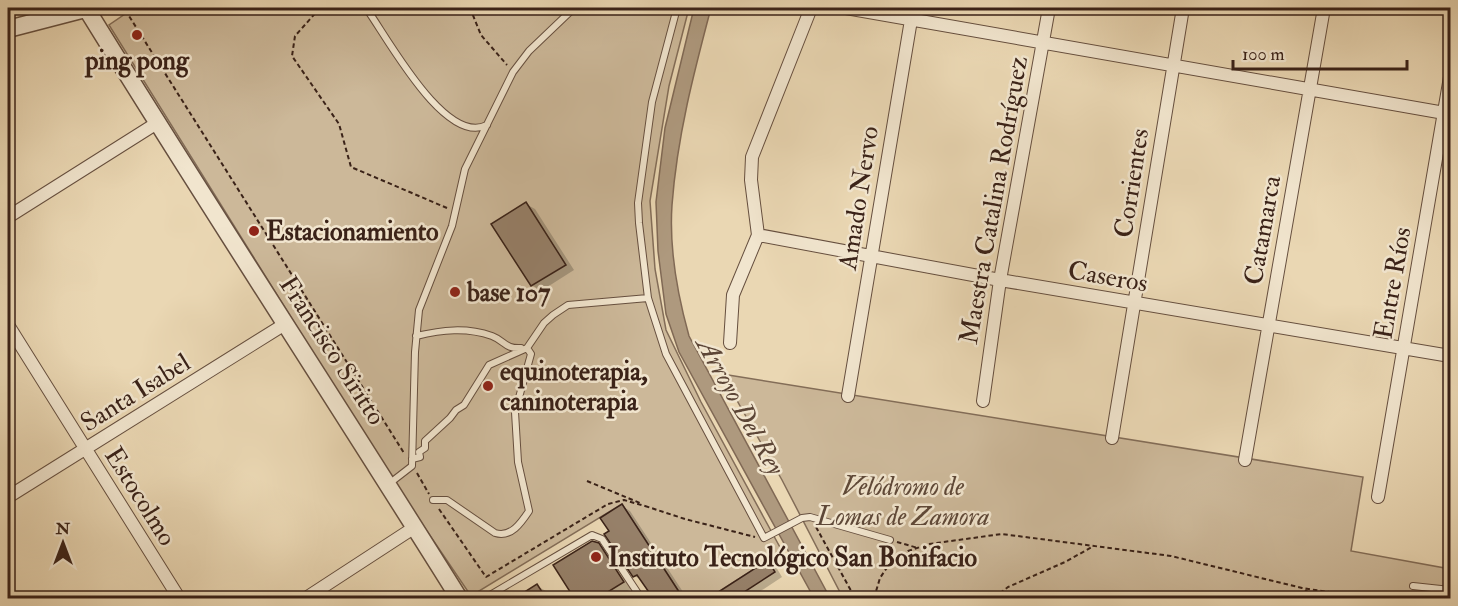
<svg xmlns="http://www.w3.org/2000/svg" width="1458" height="606" font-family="'IM FELL Double Pica',serif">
<rect width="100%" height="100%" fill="#ead7b3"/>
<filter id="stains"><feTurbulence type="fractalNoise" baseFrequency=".00333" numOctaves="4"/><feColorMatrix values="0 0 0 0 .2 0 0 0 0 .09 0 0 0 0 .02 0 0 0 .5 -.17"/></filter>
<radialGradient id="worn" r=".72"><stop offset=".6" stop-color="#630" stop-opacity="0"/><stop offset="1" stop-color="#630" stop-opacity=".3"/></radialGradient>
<path fill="#ccb899" stroke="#836d58" stroke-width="1.5" d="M134 8H689L669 86 650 201 655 269 666 330 701 402 782 551 709 598H683L622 504 471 596 393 481 109 25Z
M722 374 1363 477 1351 551 1450 569V598H843L782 480Z"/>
<path fill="#ae997e" stroke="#806955" stroke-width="1.5" d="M694 8H711C694 72 677 137 672 205 669 249 677 293 689 336L830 598H814L679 352 666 314 658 251 656 202 665 128Z"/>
<path fill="#0003" d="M526 204 535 209 574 270 541 291 532 285Z
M622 506 630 511 687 598H654L643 580 634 576 611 531Z
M598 545 608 550 633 588 615 598H576L555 565Z
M768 562 776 567 782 577 750 598H712Z
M537 586 546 591 551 598H525L523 595Z"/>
<path fill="#968069" stroke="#3a2218" stroke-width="1.5" d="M526 202 566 265 531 286 491 224Z
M622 504 683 598H653L637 575 633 577 604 534 609 531 600 518Z
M592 541 599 543 624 582 598 598H574L553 565Z
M768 560 775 572 735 598H709Z
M537 584 546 598H515Z"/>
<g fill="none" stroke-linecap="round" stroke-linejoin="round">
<g stroke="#664f3f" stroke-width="8">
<path id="service" d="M366 8C386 35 445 147 487 125
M677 8 652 102 638 203 639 223 648 298 666 354 764 538 802 518 810 517 890 540
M416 336C442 330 466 327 492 336 505 341 505 349 521 348
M412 459 420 457 419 452 425 448V441L450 418 456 410 464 405 489 365 527 348 544 323 553 315 568 305 648 298
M390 483 412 466 415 352 419 310 452 226 465 169 513 72 529 51 574 8
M433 500H447L495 533C511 538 521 523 529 511L518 462 515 412 531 354 527 348
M1413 586 1450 590
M1356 596 1373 598
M485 598 592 535 602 539 641 598"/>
</g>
<g stroke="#664f3f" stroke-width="14">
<path id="minor" d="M846 8 1450 114
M8 217 157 123
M758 235 1000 280 1450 356
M8 325 179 598
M730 343 733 295 758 235 751 180 752 157 811 8
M848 396 913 8
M983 401 1000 280 1049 8
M1112 438 1183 8
M1245 460 1324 8
M8 497 285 324
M1378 497 1450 77
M306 598 415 527"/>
</g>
<g stroke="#664f3f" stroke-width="19">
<path id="tertiary" d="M86 8C208 206 336 401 459 598
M8 29 89 8"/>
</g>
<path stroke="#3a2218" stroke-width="2" stroke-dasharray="4.5 3" stroke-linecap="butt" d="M141 8 129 16 404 453
M320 8 295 36 292 56 339 124 351 167 447 208
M470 8 481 35 507 65
M417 473 429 494
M587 481 640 503
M645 506 685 519 755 537
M439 509 486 577 608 504 624 500 645 506
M816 527 855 598
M897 542 918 548
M1305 590 1318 598
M874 598 880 578 886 569 894 560 908 551 929 544 1002 534 1171 556 1302 588 1349 595
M994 598 1008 587 1065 562 1092 547"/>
<use href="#service" stroke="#f1e5ce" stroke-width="6"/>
<use href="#minor" stroke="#f1e5ce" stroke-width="12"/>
<use href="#tertiary" stroke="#f1e5ce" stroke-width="16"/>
</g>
<g fill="#8f2418" stroke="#f1e5ce" stroke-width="2">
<circle cx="137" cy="35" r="6"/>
<circle cx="254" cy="231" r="6"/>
<circle cx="455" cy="292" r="6"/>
<circle cx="488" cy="386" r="6"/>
<circle cx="596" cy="557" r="6"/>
</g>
<g text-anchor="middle" stroke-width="5" stroke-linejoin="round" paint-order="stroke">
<g font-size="26" font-weight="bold" fill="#3a2218" stroke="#f1e5ce" text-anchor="start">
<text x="137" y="69" text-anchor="middle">ping pong</text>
<text x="266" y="240">Estacionamiento</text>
<text x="467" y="301">base 107</text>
<text x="500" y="380">equinoterapia,<tspan x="500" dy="30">caninoterapia</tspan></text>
<text x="608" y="566">Instituto Tecnológico San Bonifacio</text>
</g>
<g font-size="26" fill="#3a2218" stroke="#f1e5ce">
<text transform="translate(1131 183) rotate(-81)" y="9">Corrientes</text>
<text transform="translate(858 198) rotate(-81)" y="9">Amado Nervo</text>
<text transform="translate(993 200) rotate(-80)" y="9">Maestra Catalina Rodríguez</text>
<text transform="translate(1262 230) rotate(-80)" y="9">Catamarca</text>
<text transform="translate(1108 276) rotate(10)" y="9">Caseros</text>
<text transform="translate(1392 283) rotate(-80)" y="9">Entre Ríos</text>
<text transform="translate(333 350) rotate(57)" y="9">Francisco Siritto</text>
<text transform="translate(135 392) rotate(-32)" y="9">Santa Isabel</text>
<text transform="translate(141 496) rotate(58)" y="9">Estocolmo</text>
</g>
<g font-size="26" font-style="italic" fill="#5e4838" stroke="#f1e5ce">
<text x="903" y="495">Velódromo de<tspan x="903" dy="30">Lomas de Zamora</tspan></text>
</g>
<g font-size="27" font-style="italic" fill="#5d4637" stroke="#f1e5ce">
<text transform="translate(741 406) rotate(61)" y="9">Arroyo Del Rey</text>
</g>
</g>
<rect width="1458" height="606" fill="none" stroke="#ead7b3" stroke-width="30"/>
<rect x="9" y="9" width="1440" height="588" fill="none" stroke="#3a2218" stroke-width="3"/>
<rect x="15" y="15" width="1428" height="576" fill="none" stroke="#3a2218" stroke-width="1.5"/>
<g transform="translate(63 543)" stroke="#f1e5ce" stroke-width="4.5" paint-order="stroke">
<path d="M0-4.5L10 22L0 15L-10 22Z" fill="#3a2218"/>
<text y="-9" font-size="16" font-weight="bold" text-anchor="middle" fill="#3a2218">N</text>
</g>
<path d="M1233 60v9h174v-9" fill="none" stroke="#3a2218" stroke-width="3"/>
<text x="1242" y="60" font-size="18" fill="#3a2218" stroke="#f1e5ce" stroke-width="4.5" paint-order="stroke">100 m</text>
<rect width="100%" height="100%" filter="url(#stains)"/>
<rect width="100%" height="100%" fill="url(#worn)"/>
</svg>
